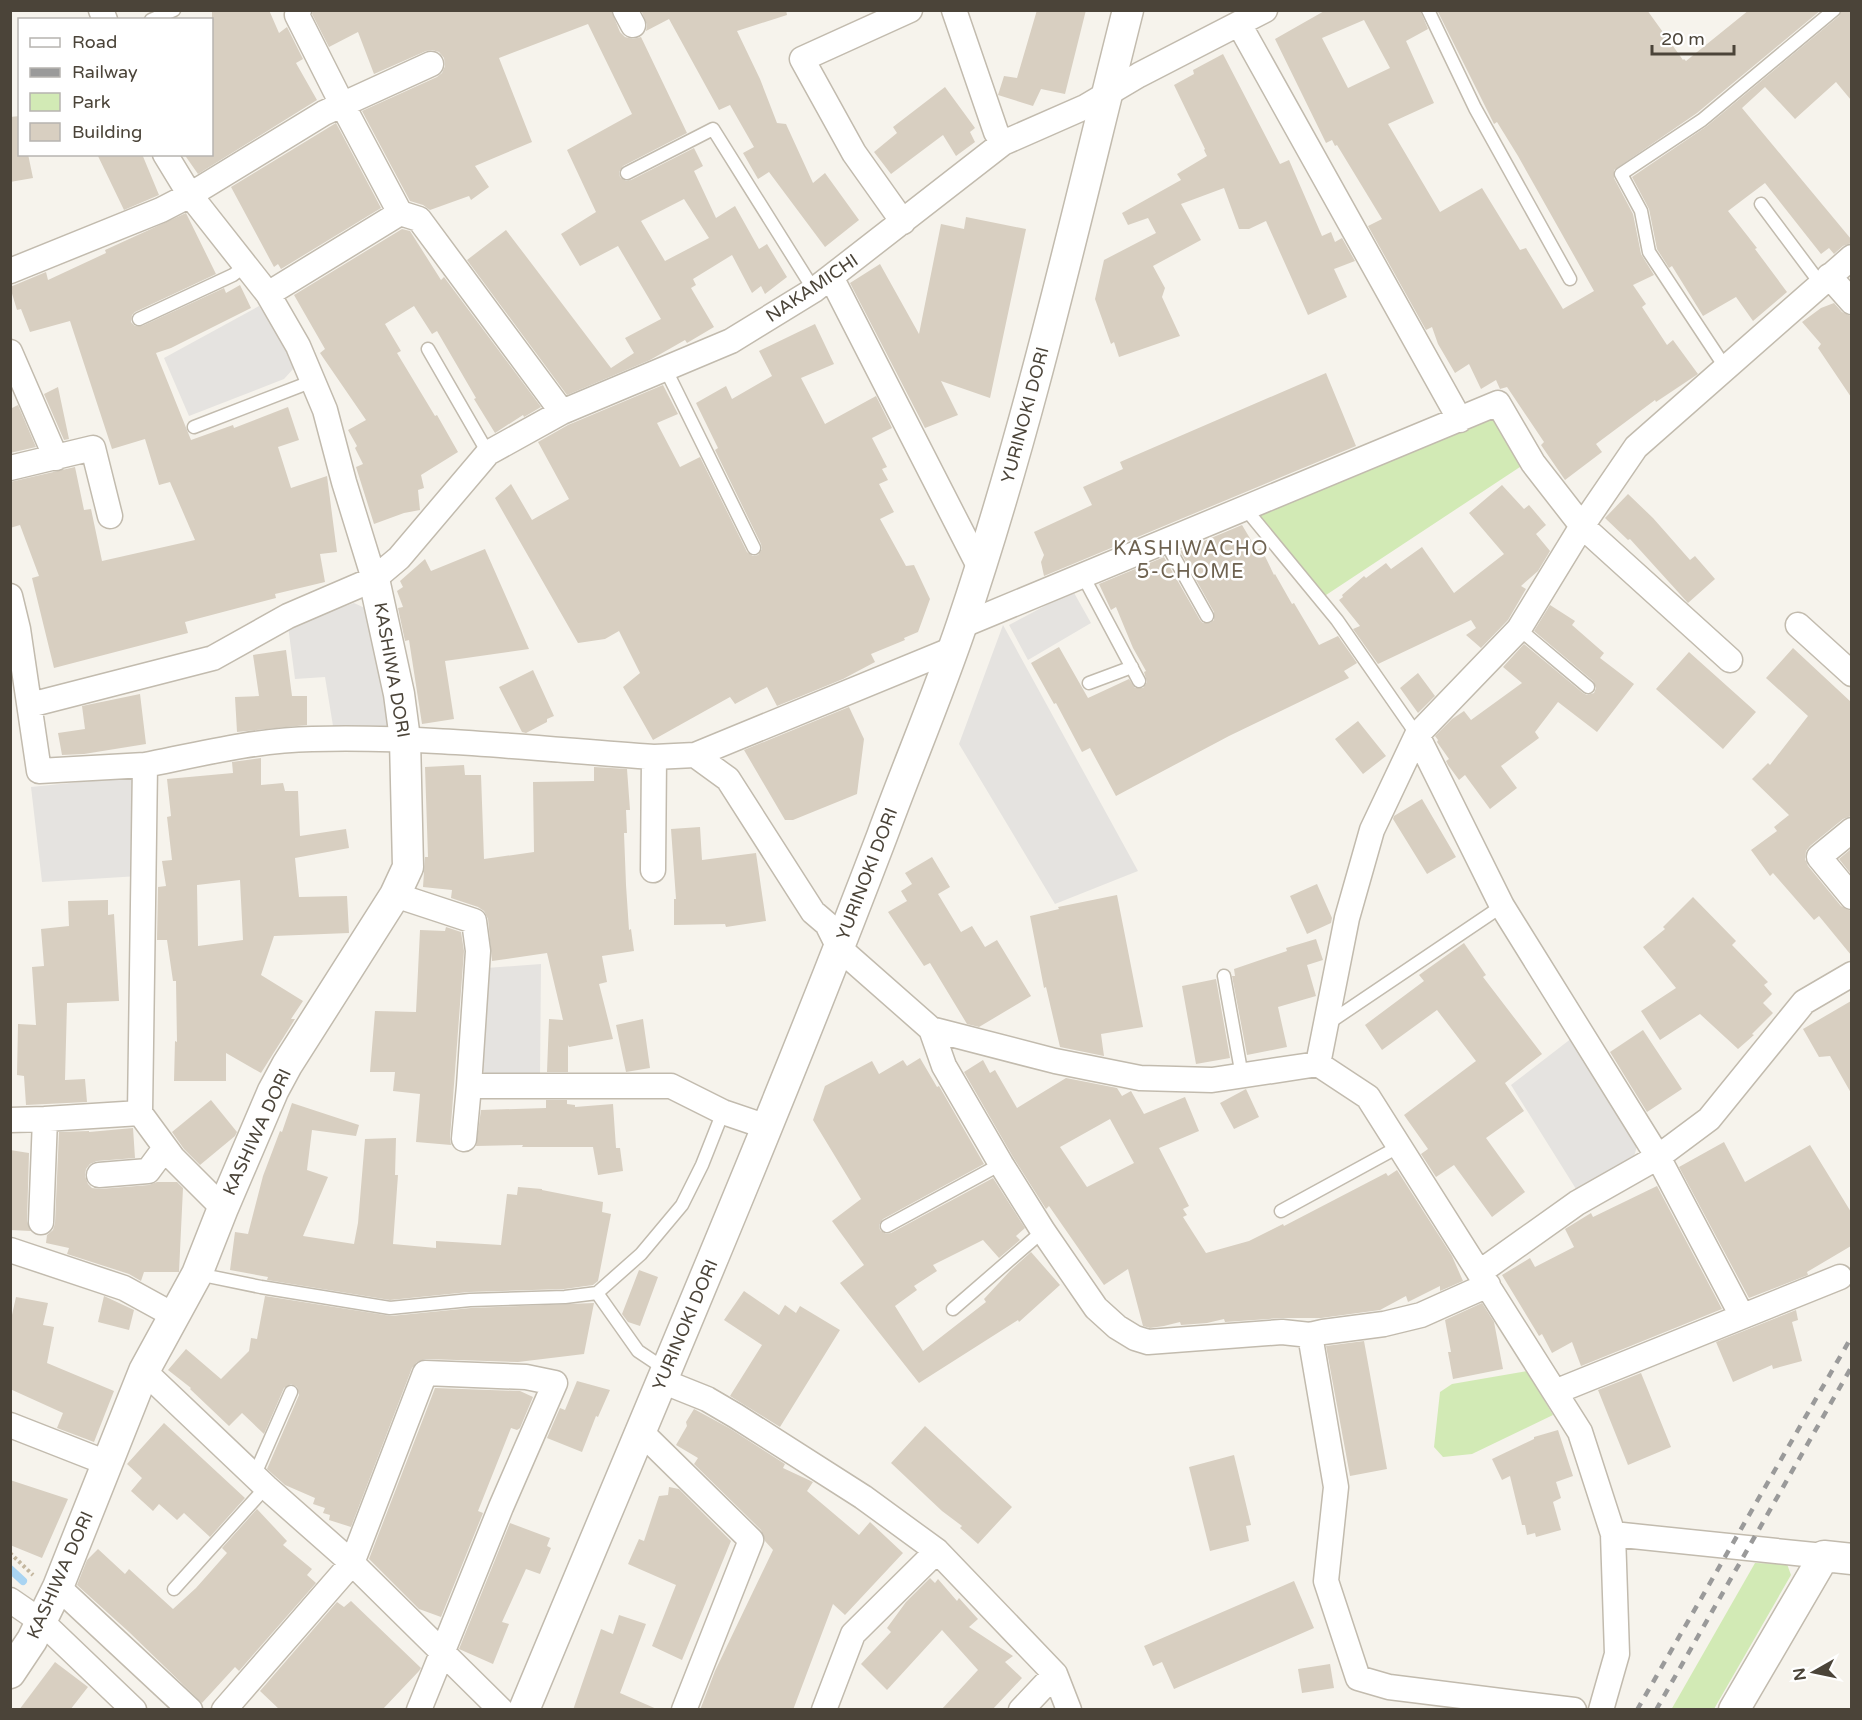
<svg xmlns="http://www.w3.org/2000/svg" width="1862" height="1720" font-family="'Varela Round',sans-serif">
<rect width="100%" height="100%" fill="#f6f3ec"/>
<path fill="#d2eab5" d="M1493 419 1523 465 1320 599 1244 507 1460 420Z
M1527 1371 1553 1415 1472 1454 1443 1457 1434 1447 1440 1392 1452 1384Z
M1755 1563 1787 1564 1791 1575 1714 1709 1671 1710Z"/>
<path fill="#e5e3e0" d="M259 306 289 351 294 368 284 379 189 416 164 358Z
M1073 591 1091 623 1028 660 1009 625Z
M354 603 367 609 390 730 334 732 325 677 295 679 288 626Z
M1003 625 1138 871 1055 904 959 744Z
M139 776V876L42 882 31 787Z
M541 964 540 1077 487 1075 480 1068 486 968Z
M1572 1038 1637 1146 1634 1157 1576 1189 1511 1085Z"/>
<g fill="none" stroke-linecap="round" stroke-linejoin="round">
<path stroke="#a9d4f2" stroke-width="8" d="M10 1569 23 1581"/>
</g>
<path fill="#d8cfc1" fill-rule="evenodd" d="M212 10H269L279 33 287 27 303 59 296 63 317 100 198 174 184 154H212Z
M313 10H611L620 32 625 37 633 39 641 37 687 133 623 166 619 172 620 177 626 181 631 180 694 148 703 166 694 171 716 218 735 206 759 249 767 244 787 277 765 294 761 286 752 293 732 255 693 279 696 285 691 288 714 327 687 343 685 340 650 360 567 395 467 260 506 230 611 368 634 353 625 338 661 319 618 246 580 266 561 234 596 212 567 150 632 114 588 24 499 58 532 142 475 166 489 187 471 200 469 196 430 210 423 205 410 201 362 111 437 77 442 73 445 66 444 58 439 52 432 50 426 51 374 74 358 32 329 47 312 14ZM684 199 709 238 665 261 641 221Z
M641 10H786L787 15 737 31 760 79 777 123 786 124 813 183 825 173 859 220 825 247 769 172 758 179 743 153 754 147 730 105 719 110 669 19 646 31 647 25Z
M1037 10H1086L1065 94 1041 89 1033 106 998 95 1004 76 1017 78Z
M1326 10H1420L1428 29 1406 41 1434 103 1388 124 1440 212 1482 188 1520 250 1526 248 1563 309 1594 291 1518 156 1497 122 1494 124 1437 10H1647L1683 60 1684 59 1686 61 1749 10H1821L1697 113 1614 170V178L1633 214 1641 254 1654 275 1633 285 1646 304 1642 307 1667 345 1673 340 1698 374 1656 402 1655 400 1596 444 1602 452 1565 480 1541 445 1544 442 1507 387 1500 389 1496 380 1481 389 1469 364 1455 373 1438 344 1432 327 1426 330 1368 226 1382 219 1337 145 1335 146 1332 140 1326 143 1275 39ZM1364 20 1390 68 1348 88 1322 38Z
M1842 10H1851V100L1836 82 1795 119 1765 87 1742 108 1851 239V243L1843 246 1834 254 1829 248 1821 254 1765 183 1728 211 1757 248 1755 249 1787 292 1753 321 1736 297 1703 316 1672 266 1669 268 1657 249 1649 209 1632 177 1707 126 1839 16Z
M1223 54 1280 164 1289 160 1322 236 1331 232 1335 242 1342 238 1355 261 1334 269 1347 297 1308 315 1266 221 1249 229H1239L1224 188 1181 204 1201 240 1153 266 1165 288 1162 297 1180 336 1119 357 1114 342 1111 344 1095 299 1104 260 1156 233 1148 218 1128 225 1122 213 1181 180 1177 174 1207 156 1204 150 1205 149 1174 85 1194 74 1193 70Z
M945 87 975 128 970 132 975 142 956 156 943 135 891 174 874 152 897 133 893 127Z
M20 116V154H28L33 178 10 182V117Z
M336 123 381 208 281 269 278 264 274 267 231 187Z
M97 154H142L159 195 124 210Z
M186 213 216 274 135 312 132 315 131 322 135 326H142L224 288 226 293 240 285 251 308 171 348 156 353 191 440 233 425 234 428 288 407 299 440 278 447 291 488 327 476 337 552 320 554 325 582 275 594 276 598 185 622 188 633 54 668 32 578 39 576 20 525 10 528V482L75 467 84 510 91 509 102 561 195 540 170 482 159 485 145 439 112 449 70 321 30 332 21 309 17 310 10 287 46 272 48 280 106 253 105 250Z
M966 217 1026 229 990 398 941 381 958 415 925 428 850 283 880 264 919 334 941 224 964 229Z
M402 229 410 231 441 280 444 277 541 407 524 417 523 415 495 433 474 399 476 398 437 331 432 334 414 306 385 324 401 351 397 353 435 416 437 415 458 452 421 475 424 488 418 490 420 510 404 513 374 524 356 467 363 464 355 448 357 446 348 430 366 420 320 353 325 349 294 295Z
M1834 303 1842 312 1851 316V397L1818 348 1821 344 1802 322 1821 308Z
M815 324 834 364 801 378 825 424 876 396 892 428 872 438 887 467 882 469 888 480 879 484 894 512 880 519 906 566 914 565 930 599 918 632 904 638 905 640 871 654 875 662 843 679 777 706 767 687 735 704 730 697 653 740 623 687 640 673 619 631 605 639 578 643 495 498 511 484 532 520 569 499 538 442 568 425 663 385 678 414 657 423 680 467 700 457 747 552 753 556 758 555 762 549 761 544 715 450 718 448 696 403 726 386 732 399 772 376 759 351Z
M1326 373 1356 446 1044 576 1041 562 1044 555 1034 532 1092 505 1083 487 1123 469 1120 462Z
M58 387 69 439 64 440 44 394Z
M18 405 36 447 10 453V409Z
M1502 485 1524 509 1529 505 1546 525 1536 534 1550 551 1538 571 1521 586 1526 589 1508 620 1481 648 1466 635 1476 628 1471 620 1378 664 1353 629 1360 626 1339 600 1343 597 1342 595 1364 576 1366 578 1386 563 1391 569 1422 547 1454 593 1504 554 1469 513Z
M1628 494 1653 518 1690 560 1695 556 1715 579 1688 603 1630 539 1628 540 1605 518Z
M1242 525 1257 550 1261 548 1274 575 1275 574 1292 604 1294 603 1319 645 1338 636 1357 663 1344 671 1349 678 1229 736 1116 796 1090 748 1082 752 1056 703 1054 704 1031 663 1059 647 1088 698 1129 679 1135 688H1143L1147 682 1144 672 1146 671 1133 648 1116 607 1111 610 1099 584 1164 557 1200 620 1203 623H1210L1214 620V612L1180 551Z
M485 549 529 649 445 661 454 719 422 724 409 640 405 641 398 608 403 607 397 591 403 587 400 581 425 559 431 571Z
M1550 605 1575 621 1572 625 1604 653 1600 658 1634 684 1597 732 1558 702 1535 732 1539 738 1501 766 1517 788 1490 809 1465 775 1459 780 1448 765 1446 761 1449 759 1437 742 1438 740 1435 736 1452 719 1464 711 1471 720 1522 683 1503 667 1524 644 1583 693 1587 695 1594 693 1596 688 1593 681 1534 631Z
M1793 648 1851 702V816L1843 819 1810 846 1806 851 1805 859 1808 866 1841 906 1851 911V955L1819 916 1814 920 1773 873 1770 876 1751 850 1777 831 1774 827 1789 815 1752 779 1768 763 1770 765 1808 716 1766 678Z
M286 650 292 696H307V725L237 732 235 697 259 696 253 655Z
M1689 652 1756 712 1723 749 1656 689Z
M533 670 554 716 547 719V722L526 733 522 732 499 687Z
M1418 673 1435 696 1418 713 1400 688Z
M140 694 146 744 84 754 62 755 58 733 85 729 82 706Z
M849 707 864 739 857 794 793 820H785L744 750Z
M1358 721 1386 756 1363 774 1335 739Z
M261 758V785L283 783 285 791H298L300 836 346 829 349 848 295 858 299 897 347 896 349 933 274 936 261 975 303 1001 291 1019H295L261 1073 226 1053V1081H174L175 1041 177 1042 176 981H173L167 940H157L158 887 166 886 162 861 172 860 167 817 171 816 167 779 233 773 232 762ZM240 880 243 940 198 946 197 885Z
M464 765 465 775H481L484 859 534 852 533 782 594 781V767L627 769 630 810H626L627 833H624L626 885 629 930 631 929 634 951 602 956 607 982 599 984 613 1039 569 1047 568 1045V1072H547L549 1019 563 1020 547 953 492 961 488 919 484 911 478 907 451 898 452 890 423 887 425 857H428L425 767Z
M1422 799 1456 857 1427 874 1393 819 1394 816Z
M700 827 702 860 756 853 766 921 726 927 725 924 674 925V899H676L671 829Z
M1851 849V874L1839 859Z
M932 857 950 887 938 894 961 932 972 926 985 947 997 940 1031 996 979 1027 967 1024 930 963 924 966 888 912 907 901 901 891 912 884 905 873Z
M1317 884 1332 918 1331 923 1307 934 1290 896Z
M1117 895 1143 1027 1101 1034 1104 1056 1060 1047 1046 987 1044 988 1030 916 1059 909 1058 907Z
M1693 897 1736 941 1732 945 1768 982 1764 985 1772 994 1763 1003 1773 1013 1752 1034 1754 1035 1738 1049 1700 1014 1660 1040 1641 1011 1676 988 1643 947 1665 929 1663 927Z
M108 900V915L114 914 119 1001 67 1003 65 1080 85 1079 87 1102 26 1105 24 1076 17 1075 18 1024 36 1025 32 967 44 966 41 929 69 926 68 901Z
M446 927 461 932 464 951 450 1138 451 1145 416 1142 420 1094 393 1091 395 1072H370L375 1011 416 1012 420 930 445 931Z
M1316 939 1323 960 1307 965 1316 996 1278 1007 1287 1047 1247 1055 1232 976H1235L1234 969 1287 951 1286 948Z
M1464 943 1486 975 1483 977 1542 1054 1505 1083 1524 1111 1486 1138 1525 1192 1492 1217 1454 1165 1436 1177 1421 1154 1428 1149 1404 1115 1476 1061 1437 1010 1382 1050 1365 1025 1424 981 1419 975Z
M1216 979 1230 1058 1196 1064 1182 986Z
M1851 1001V1093L1830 1056 1819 1057 1803 1029Z
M643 1019 650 1068 626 1072 616 1025Z
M1643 1030 1682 1089 1647 1112 1610 1052Z
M920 1058 937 1087 939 1086 984 1164 883 1219 879 1225 880 1230 886 1234 891 1233 993 1178 1025 1228 1016 1236 1020 1240 999 1258 983 1240 933 1265 937 1271 914 1286 917 1290 895 1306 923 1351 986 1302 984 1299 1010 1271 1031 1252 1060 1285 1019 1322 1018 1320 919 1383 840 1283 864 1265 832 1221 861 1199 813 1120 825 1086 872 1061 879 1074 903 1060 907 1066Z
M983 1060 990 1073 995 1070 1017 1108 1066 1078 1117 1088 1122 1096 1131 1091 1144 1114 1185 1097 1199 1131 1159 1148 1189 1206 1183 1209 1187 1215 1183 1217 1206 1253 1249 1241 1283 1224 1284 1226 1386 1173 1388 1176 1397 1170 1452 1256 1463 1281 1440 1291V1286L1408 1302 1406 1296 1380 1310 1321 1318H1281L1225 1322 1224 1319 1207 1323 1181 1325 1180 1322 1164 1326 1150 1328 1143 1326 1128 1269 1104 1285 1049 1206 1046 1209 1013 1157 964 1072ZM1110 1119 1134 1163 1087 1187 1060 1147Z
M1246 1089 1259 1117 1234 1129 1220 1103Z
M211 1100 237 1132 235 1136 200 1165 184 1149 172 1132Z
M546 1100H567V1104L575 1105V1107L613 1104 616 1148H620L623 1171 598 1175 593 1147H522L523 1145 476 1146 481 1110 546 1108Z
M292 1103 359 1125 356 1136 312 1130 307 1170 328 1177 303 1236 354 1244 358 1223 365 1139 396 1138 395 1175H398L393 1244 436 1248V1241L501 1245 507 1194 517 1195 518 1187 542 1189V1190L603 1202 602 1212 611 1214 598 1281 593 1285 564 1289 469 1292 390 1300 267 1280 268 1277 230 1270 235 1232 248 1234 263 1176 280 1131 282 1132Z
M133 1128 135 1158 97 1161 90 1164 86 1169 85 1176 88 1184 92 1188 100 1189 149 1185 157 1182H177L183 1188 179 1272H144L141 1281 129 1274 67 1254 69 1248 46 1243 47 1235 53 1230 55 1223 59 1132 89 1131V1132Z
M1724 1142 1745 1182 1810 1145 1851 1212V1246L1807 1272 1808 1275 1749 1298 1679 1167Z
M10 1150 29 1153 27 1221 31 1231 10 1230Z
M1657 1186 1722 1309 1581 1366 1572 1342 1552 1353 1542 1334 1539 1336 1502 1275 1530 1258 1535 1267 1574 1247 1565 1229 1591 1213 1593 1217Z
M639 1270 658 1277 640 1326 628 1322 622 1314Z
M744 1291 779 1315 785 1305 796 1313 800 1306 840 1330 780 1427 730 1396 762 1345 724 1320Z
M104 1296 134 1310 129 1330 98 1322Z
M265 1296 391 1316 471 1308 594 1303 584 1354 518 1362 426 1359 417 1362 412 1368 351 1527 329 1520 330 1515 323 1513 325 1508 313 1504 315 1498 285 1485 267 1469 299 1395 297 1387 291 1384 284 1388 264 1434 242 1413 229 1426 190 1389 191 1388 168 1370 186 1349 221 1379 249 1351 251 1338 257 1339Z
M16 1297 48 1303 43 1325 54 1327 47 1363 114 1391 94 1442 57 1428 63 1413 10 1389V1324Z
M1482 1303 1494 1322 1503 1369 1453 1379 1448 1352H1451L1445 1320Z
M1796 1310 1798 1320 1792 1322 1802 1361 1773 1369 1772 1365 1733 1382 1716 1342Z
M1364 1341 1387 1469 1350 1476 1326 1346Z
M1641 1373 1671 1447 1628 1465 1598 1390Z
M577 1381 610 1390 598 1417 596 1416 582 1452 547 1438 560 1408 565 1410Z
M435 1388 520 1391 533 1397 520 1428 517 1430 511 1428 478 1511 483 1513 441 1617 419 1609 369 1559Z
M694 1409 729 1428 785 1464 783 1468 813 1482 807 1491 859 1535 870 1522 903 1553 845 1615 833 1604 793 1710H700L715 1671 773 1550 765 1541 761 1530 694 1464 698 1458 676 1445 687 1426 686 1422Z
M164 1423 245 1498 210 1537 184 1513 177 1520 159 1504 153 1511 131 1491 142 1478 127 1464Z
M925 1426 1012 1507 978 1544 960 1528 962 1526 942 1511 891 1463Z
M1558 1430 1573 1476 1556 1482 1561 1498 1553 1502 1561 1530 1536 1537 1535 1533 1527 1535 1525 1525H1522L1510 1476 1502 1480 1492 1459 1534 1439V1437Z
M1234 1455 1251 1525 1246 1526 1249 1541 1210 1551 1189 1467Z
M10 1480 68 1499 42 1558 10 1545Z
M669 1487 679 1489 731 1541 682 1660 652 1646 676 1585 628 1564 639 1539 644 1541 659 1496 668 1495Z
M257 1509 287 1541 283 1545 312 1569 307 1575 316 1583 239 1671 235 1667 202 1703 129 1632 77 1585 87 1560 98 1549 125 1574 129 1569 173 1609 196 1588 227 1553 222 1548Z
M510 1523 550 1538 547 1546 551 1548 540 1574 526 1569 502 1622 509 1624 493 1664 459 1649Z
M930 1578 935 1583 938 1579 957 1601 959 1598 978 1619 969 1627 1013 1656 1005 1662 1022 1678 992 1710H941L978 1670 942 1630 887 1690 861 1664 891 1632 887 1628 906 1602Z
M1294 1581 1314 1628 1174 1689 1162 1662 1153 1666 1144 1646Z
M351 1601 421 1668 419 1671 382 1710H280L260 1691 337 1602 344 1607Z
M619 1615 646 1624 620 1693 659 1710H573L601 1629 613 1634Z
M55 1662 88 1687 70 1710H19Z
M1330 1664 1334 1688 1302 1693 1298 1669Z"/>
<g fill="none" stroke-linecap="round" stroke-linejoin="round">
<g stroke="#c2bbae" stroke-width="15">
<path id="service" d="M1428 10 1475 108 1570 279
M151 20 174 10
M627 173 713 129 814 290
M1761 204 1820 283
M139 319 233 275 245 266
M428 349 488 453
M1725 367 1649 252 1641 211 1621 174 1702 120 1834 10
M666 370 754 548
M194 427 313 381
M1244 507 1337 620 1417 735
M1165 541 1207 616
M1083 576 1139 681
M1519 629 1588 687
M1089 683 1132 667
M1224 976 1242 1076
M1327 1024 1502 906
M1281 1211 1400 1146
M887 1226 1001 1164
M198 1274 261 1287 390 1308 470 1300 565 1297 597 1293 641 1254 682 1205 702 1165 723 1112
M597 1293 638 1351 665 1369
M953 1309 1043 1231
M255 1474 291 1392
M174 1589 266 1487"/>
</g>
<g stroke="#c2bbae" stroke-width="27">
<path id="minor" d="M101 10 105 20
M625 10 633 25
M954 10 996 132 1003 143
M1239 24 1460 420
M165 154 190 195 268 294 298 346 325 410 344 482 374 579
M400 213 419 219 562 412
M903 222 854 153 802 59 910 10
M10 271 161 210 190 195 324 113 431 64
M1829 276 1852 302
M831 277 980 568
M268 294 400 213 342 104 297 15 299 10
M10 352 56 458
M10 468 93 448 110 516
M10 596 18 629 39 771 145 765 140 1113 173 1158 223 1208
M1798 625 1852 674
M961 626 1498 403 1533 463 1582 526 1730 660
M30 705 213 658 288 616 374 579 399 558 488 453 562 412 731 341 814 290 1003 143 1085 107 1139 75 1265 10
M1417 735 1502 906 1658 1157 1742 1316
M695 755 953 649
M145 765C200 754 256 740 312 739 426 736 540 749 654 757L695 755 728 779 813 912 827 924 839 948 931 1029 1055 1061 1140 1078 1212 1080 1318 1064 1368 1097 1580 1432 1613 1534 1617 1654 1601 1710
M1852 830 1819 857 1852 897
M653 870 654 757
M395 895 474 921 478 951 469 1086
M931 1029 944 1066 1001 1164 1043 1231 1096 1308 1117 1327 1135 1338 1148 1342 1282 1332 1310 1335 1323 1332 1384 1324 1421 1315 1488 1285
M1318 1064 1347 918 1372 830 1417 735 1519 629 1582 526 1636 447 1852 257
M10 1120 45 1119
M464 1139 469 1086H671L723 1112 767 1127
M99 1175 148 1171 165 1148
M41 1222 45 1119 140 1113
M10 1250 124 1288 175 1316
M1480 1272 1577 1203 1658 1157 1709 1119 1804 1002 1852 974
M1310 1335 1336 1487 1326 1581 1358 1678 1389 1687 1574 1710
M144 1371 266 1487 352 1563 501 1710
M662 1381 707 1399 736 1416 863 1497 937 1551 1055 1674 1069 1710
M1555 1392 1840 1277
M10 1425 107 1463
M640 1431 751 1540 684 1710
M1613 1534 1824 1556
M58 1587 190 1710
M10 1600 42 1622 134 1710
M224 1710 352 1563 425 1373 526 1377 555 1383 501 1507 419 1710
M824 1710 853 1634 937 1551
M1021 1710 1055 1674"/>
</g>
<g stroke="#c2bbae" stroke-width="33">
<path id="tertiary" d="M10 1673 32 1640 58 1587 144 1371 197 1274 223 1208 273 1091 287 1065 395 895 408 867 405 739 399 694 374 579
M524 1710C645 1419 770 1130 882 836 908 765 938 695 962 624 1030 423 1076 216 1128 10
M1734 1710 1824 1556 1852 1559"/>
</g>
<path stroke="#c4b79f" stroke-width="4" stroke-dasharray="3 3" stroke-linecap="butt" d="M10 1553 33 1575"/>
<use href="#service" stroke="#fff" stroke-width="12"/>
<use href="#minor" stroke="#fff" stroke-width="24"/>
<use href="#tertiary" stroke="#fff" stroke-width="30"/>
<path stroke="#9a9a9a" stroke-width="4.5" stroke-dasharray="8 8" stroke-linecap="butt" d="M1637 1710 1852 1336
M1656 1710 1852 1366"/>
</g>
<g text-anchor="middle" stroke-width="5" stroke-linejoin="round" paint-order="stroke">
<g font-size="18" fill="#4b4439" stroke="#fff">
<text transform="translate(812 288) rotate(-34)" y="6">NAKAMICHI</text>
<text transform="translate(1025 415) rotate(-75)" y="6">YURINOKI DORI</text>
<text transform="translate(392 670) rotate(80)" y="6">KASHIWA DORI</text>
<text transform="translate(867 874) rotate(-69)" y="6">YURINOKI DORI</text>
<text transform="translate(257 1132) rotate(-65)" y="6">KASHIWA DORI</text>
<text transform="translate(685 1325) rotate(-67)" y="6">YURINOKI DORI</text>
<text transform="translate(60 1575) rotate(-66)" y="6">KASHIWA DORI</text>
</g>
<g font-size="20" letter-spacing="1.5" fill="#6e6250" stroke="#fff">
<text x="1191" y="555">KASHIWACHO<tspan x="1191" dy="23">5-CHOME</tspan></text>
</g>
</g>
<rect width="1862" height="1720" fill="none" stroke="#4b4439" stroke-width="24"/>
<rect x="18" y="18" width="195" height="138" fill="#ffffff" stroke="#b7b4b0" stroke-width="1.5"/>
<rect x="30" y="38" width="30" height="9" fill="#ffffff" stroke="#b7b4b0" stroke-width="1.5"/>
<text x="72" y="48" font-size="18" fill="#4b4439">Road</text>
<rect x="30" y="68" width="30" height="9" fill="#9a9a9a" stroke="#b7b4b0" stroke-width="1.5"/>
<text x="72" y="78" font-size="18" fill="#4b4439">Railway</text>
<rect x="30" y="93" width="30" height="18" fill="#d2eab5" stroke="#b7b4b0" stroke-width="1.5"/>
<text x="72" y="108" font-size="18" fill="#4b4439">Park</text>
<rect x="30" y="123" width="30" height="18" fill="#d8cfc1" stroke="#b7b4b0" stroke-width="1.5"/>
<text x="72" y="138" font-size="18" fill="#4b4439">Building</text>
<g transform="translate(1814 1672) rotate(261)" stroke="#ffffff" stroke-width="4.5" paint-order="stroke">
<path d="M0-4.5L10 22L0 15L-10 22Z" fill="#4b4439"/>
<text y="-9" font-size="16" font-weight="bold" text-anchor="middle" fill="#4b4439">N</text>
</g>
<path d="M1652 45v9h82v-9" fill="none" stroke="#4b4439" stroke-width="3"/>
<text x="1661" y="45" font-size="18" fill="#4b4439" stroke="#ffffff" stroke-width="4.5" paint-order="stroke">20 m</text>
</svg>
